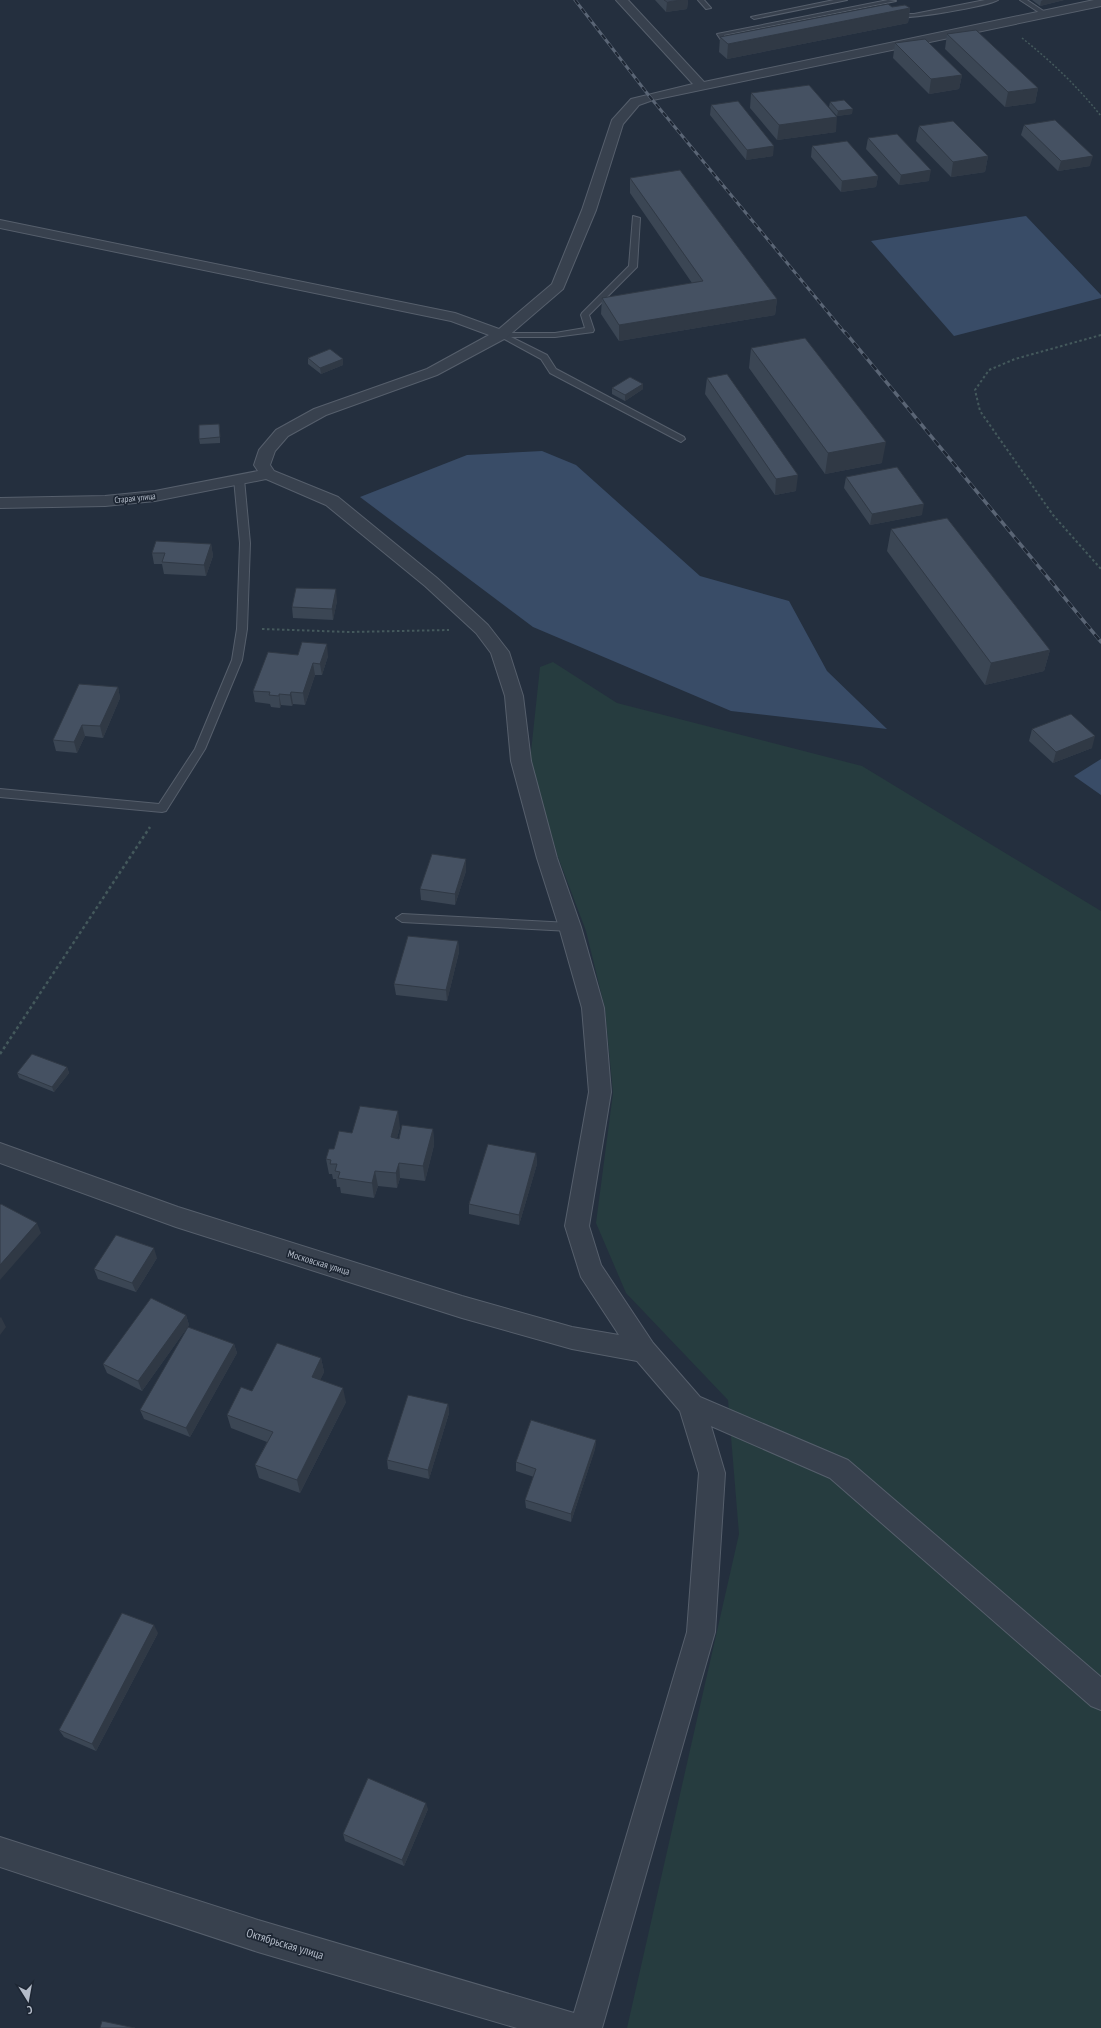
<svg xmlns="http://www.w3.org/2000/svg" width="1101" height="2028" font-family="'PT Sans Narrow',sans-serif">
<rect width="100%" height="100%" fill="#242f3e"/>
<path fill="#263c3f" d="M553 662 617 703 862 766 1101 911V2028H627L739 1534 728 1400 626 1293 596 1223 613 1093 605 1009 586 931 558 857 530 761 540 667Z"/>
<path fill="#394c67" d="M1026 216 1101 295V298L954 336 871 241Z
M542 451 576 465 700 576 789 601 827 671 887 729 731 711 533 627 360 497 467 455Z
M1101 759V795L1074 776Z"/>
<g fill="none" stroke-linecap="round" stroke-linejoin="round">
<g stroke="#565f6c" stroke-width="2">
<path id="lane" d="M698 0H704L711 8 706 9Z
M834 0H847L754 19 751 17Z
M888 0 896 1 724 35 727 41 736 43 737 44 734 46 723 43 717 34Z
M985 0H998C989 6 899 22 891 16L894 14H914Z
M1020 0H1027L1048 14 1043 15Z
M633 216 640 218 637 267 589 315 594 330 593 332 555 337H511L547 355 556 369 684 437 685 439 681 442 550 373 541 359 497 335 501 333H555L585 328 581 315 582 313 629 266Z
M239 476 244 479 250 543 247 629 242 660 205 749 166 811 162 812 0 797V789L159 804 195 749 232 660 237 629 240 543 234 479Z
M402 914 570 923 574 924 576 927 574 930 570 931 402 922 396 918Z"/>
</g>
<g stroke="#565f6c" stroke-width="2">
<path id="street" d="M616 0H628L704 82 1094 0H1101V6L653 100 639 105 623 124 596 210 563 289 506 338 437 375 326 415 288 436 275 451 270 465 274 471 338 497 437 578 488 625 509 652 523 696 531 761 557 858 581 927 604 1008 611 1092 589 1226 601 1265 653 1343 700 1397 848 1460 1101 1677V1710L1091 1706 830 1478 711 1426 725 1473 715 1632 602 2028H517L258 1952 0 1867V1837L258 1920 574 2013 687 1632 699 1473 680 1411 637 1361 572 1349 462 1318 176 1227 0 1163V1143L178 1207 462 1296 572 1327 619 1335 581 1277 565 1226 589 1092 582 1008 559 927 537 858 511 761 505 696 491 653 476 633 425 586 326 505 266 479 155 501 105 506 0 508V498L105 496 155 491 258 471 254 465 259 450 276 430 314 409 427 369 489 335 451 321 0 228V220L455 313 499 329 552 284 582 210 612 120 631 99 693 84Z"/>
</g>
<path stroke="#44595c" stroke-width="1.5" stroke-dasharray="2 2" stroke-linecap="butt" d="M1022 38C1051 61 1078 87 1101 116"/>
<path stroke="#44595c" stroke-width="2" stroke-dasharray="2.5 2.5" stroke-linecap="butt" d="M1101 335 1015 359 989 370 975 390 980 411 1053 515 1101 569
M262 629 350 632 449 630"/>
<path stroke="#44595c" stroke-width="2.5" stroke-dasharray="3 3" stroke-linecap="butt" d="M0 1054 150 827"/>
<use href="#lane" fill="#38414e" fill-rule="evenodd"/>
<use href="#street" fill="#38414e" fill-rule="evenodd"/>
<g stroke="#5a6575" stroke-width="3">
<path id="rail-far1" d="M575 0 650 97 845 333"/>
</g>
<g stroke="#5a6575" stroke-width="3.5">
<path id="rail" d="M845 332 1101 642"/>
</g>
<use href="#rail-far1" stroke="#1d2633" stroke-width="2" stroke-dasharray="5.5" stroke-linecap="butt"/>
<use href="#rail" stroke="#1d2633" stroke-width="2.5" stroke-dasharray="7" stroke-linecap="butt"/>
</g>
<path fill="#3b4654" d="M655 0H688L687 9 666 12Z
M1032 0H1064L1040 6Z
M892 7 910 8 908 23 727 59 719 52 720 37Z
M947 34 1038 88 1035 103 1005 107 945 49Z
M895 43 962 75 959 89 929 94 893 58Z
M751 93 836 132 777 140 750 108Z
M830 102 852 114 837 116 829 107Z
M711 105 773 156 746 160 710 115Z
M1024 125 1090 166 1058 171 1021 135Z
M919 126 988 156 985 172 951 177 916 141Z
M868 138 929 181 899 185 866 149Z
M812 146 878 176 876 187 841 192 811 157Z
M630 178 777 299 775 315 619 341 601 314 602 298 692 283 630 193Z
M751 348 882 463 825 474 749 368Z
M308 358 343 365 321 374 308 364Z
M707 378 796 491 775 495 705 394Z
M612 388 643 389 625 401 612 394Z
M219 424 220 429V443L200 444 199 439Z
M846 477 922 515 870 525 844 488Z
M891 529 1050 650 1044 671 985 685 887 551Z
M211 544 213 556 206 576 164 574 162 564H154L152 553Z
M337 601 333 620 293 618 292 607Z
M298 655 328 656 322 675H315L305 705 293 704 292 706 281 705 280 708 271 707 270 704 255 702 253 691Z
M118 687 120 698 103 738 85 736 77 753 56 751 53 740Z
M1032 729 1092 748 1053 763 1029 741Z
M466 859V871L455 905 421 900 420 889Z
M458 941 459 952 447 1001 396 995 394 984Z
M67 1067 69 1073 54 1092 19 1078 17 1073Z
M400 1127 397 1138 399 1139 433 1129 434 1145 425 1181 400 1178 397 1188 378 1186 374 1198 341 1193 340 1187H337L336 1179H333L332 1174H329L326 1159 352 1133Z
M536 1153 537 1164 519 1225 469 1214V1204Z
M157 1258 136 1292 98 1279 94 1269Z
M186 1315 189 1325 142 1391 107 1373 103 1364Z
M234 1344 237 1353 190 1437 144 1419 140 1410Z
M321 1358 324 1372 320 1380 346 1402 300 1493 259 1478 255 1465 267 1442 231 1428 227 1415 252 1391Z
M448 1404 449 1413 429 1479 388 1469 387 1460Z
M596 1440 595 1449 571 1522 526 1508 525 1500 534 1477 516 1471V1462Z
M158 1633 96 1751 64 1737 59 1730Z
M428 1809 404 1866 345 1841 343 1834Z"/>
<path fill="#303945" d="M681 0H688L687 9 666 12 667 2Z
M1043 0H1064L1040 6 1041 1Z
M910 8 908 23 727 59 728 44Z
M962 75 959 89 929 94 931 79Z
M1038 88 1035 103 1005 107 1008 92Z
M853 109 852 114 837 116 838 111Z
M837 117 836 132 777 140 779 125Z
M774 146 773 156 746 160 747 150Z
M988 156 985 172 951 177 953 162Z
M1093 156 1090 166 1058 171 1061 161Z
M931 170 929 181 899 185 901 175Z
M878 176 876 187 841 192 842 181Z
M777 299 775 315 619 341V325Z
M343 359V365L321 374 320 368Z
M643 384V389L625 401V395Z
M886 442 882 463 825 474 828 453Z
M798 475 796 491 775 495 776 479Z
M924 504 922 515 870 525 872 514Z
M211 544 213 556 206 576 204 565Z
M336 589 337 601 333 620 332 609Z
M327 644 328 656 322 675 320 664Z
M1050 650 1044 671 985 685 991 663Z
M313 663 315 675 305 705 303 693Z
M118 687 120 698 103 738 100 726Z
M291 692 293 704 292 706 290 695Z
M279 694 281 705 280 708 279 696Z
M82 725 85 736 77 753 74 742Z
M1095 736 1092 748 1053 763 1056 752Z
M466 859V871L455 905V894Z
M458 941 459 952 447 1001 446 990Z
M67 1067 69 1073 54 1092 52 1087Z
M398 1111 400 1127 393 1153 391 1137Z
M433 1129 434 1145 425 1181 423 1166Z
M536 1153 537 1164 519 1225V1215Z
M399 1163 400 1178 397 1188 396 1173Z
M375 1171 378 1186 374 1198 372 1183Z
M37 1223 41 1233 0 1280V1265Z
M154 1248 157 1258 136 1292 132 1283Z
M186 1315 189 1325 142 1391 138 1381Z
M1 1317 6 1327 0 1335V1318Z
M234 1344 237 1353 190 1437 186 1428Z
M321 1358 324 1372 315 1391 312 1377Z
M343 1388 346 1402 300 1493 297 1480Z
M448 1404 449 1413 429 1479 428 1470Z
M596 1440 595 1449 571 1522V1514Z
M154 1625 158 1633 96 1751 92 1744Z
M426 1803 428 1809 404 1866 402 1860Z"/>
<path fill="#455162" stroke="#303945" d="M664 0H681L667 2Z
M888 4 892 7 905 5 910 8 728 44 720 37Z
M976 30 1038 88 1008 92 947 34Z
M925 39 962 75 931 79 895 43Z
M809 85 837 117 779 125 751 93Z
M844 100 853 109 838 111 830 102Z
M738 101 774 146 747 150 711 105Z
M1055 120 1093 156 1061 161 1024 125Z
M953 121 988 156 953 162 919 126Z
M897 134 931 170 901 175 868 138Z
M847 141 878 176 842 181 812 146Z
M680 170 777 299 619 325 602 298 703 281 630 178Z
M805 338 886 442 828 453 751 348Z
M330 349 343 359 320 368 308 358Z
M727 374 798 475 776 479 707 378Z
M630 377 643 384 625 395 612 388Z
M219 424 220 437 199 439V425Z
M897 467 924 504 872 514 846 477Z
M947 518 1050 650 991 663 891 529Z
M156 541 211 544 204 565 162 562 165 553H152Z
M296 588 336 589 332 609 292 607Z
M302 642 327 644 320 664 313 663 303 693 291 692 290 695 279 694V696L269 695 270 692 253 691 268 652 298 655Z
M79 684 118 687 100 726 82 725 74 742 53 740Z
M1071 714 1095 736 1056 752 1032 729Z
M432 854 466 859 455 894 420 889Z
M408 936 458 941 446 990 394 984Z
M32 1054 67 1067 52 1087 17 1073Z
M360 1106 398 1111 391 1137 399 1139 402 1125 433 1129 423 1166 399 1163 396 1173 375 1171 372 1183 338 1178 340 1172 335 1171 337 1164H330L331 1160 326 1159 329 1149H334L339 1131 352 1133Z
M488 1144 536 1153 519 1215 469 1204Z
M1 1204 37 1223 0 1265V1205Z
M116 1235 154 1248 132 1283 94 1269Z
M151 1298 186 1315 138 1381 103 1364Z
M188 1327 234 1344 186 1428 140 1410Z
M277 1343 321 1358 312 1377 343 1388 297 1480 255 1465 273 1432 227 1415 241 1387 252 1391Z
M408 1395 448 1404 428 1470 387 1460Z
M531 1420 596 1440 571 1514 525 1500 536 1469 516 1462Z
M122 1613 154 1625 92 1744 59 1730Z
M368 1778 426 1803 402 1860 343 1834Z
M102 2021 135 2028H100Z"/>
<g text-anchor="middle" stroke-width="3.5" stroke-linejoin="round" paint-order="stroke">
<g font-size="9" fill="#b4bcc9" stroke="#1d2633">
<text transform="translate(135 498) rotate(-6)" y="3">Старая улица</text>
</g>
<g font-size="10" fill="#b4bcc9" stroke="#1d2633">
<text transform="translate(319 1262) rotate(17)" y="4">Московская улица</text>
</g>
<g font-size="12" fill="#b4bcc9" stroke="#1d2633">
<text transform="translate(285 1944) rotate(17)" y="4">Октябрьская улица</text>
</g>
</g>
<g transform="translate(28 2000) rotate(169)" stroke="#1d2633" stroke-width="3" paint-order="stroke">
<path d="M0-3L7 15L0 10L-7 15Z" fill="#b4bcc9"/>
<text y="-6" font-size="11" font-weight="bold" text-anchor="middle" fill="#b4bcc9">С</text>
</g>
</svg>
